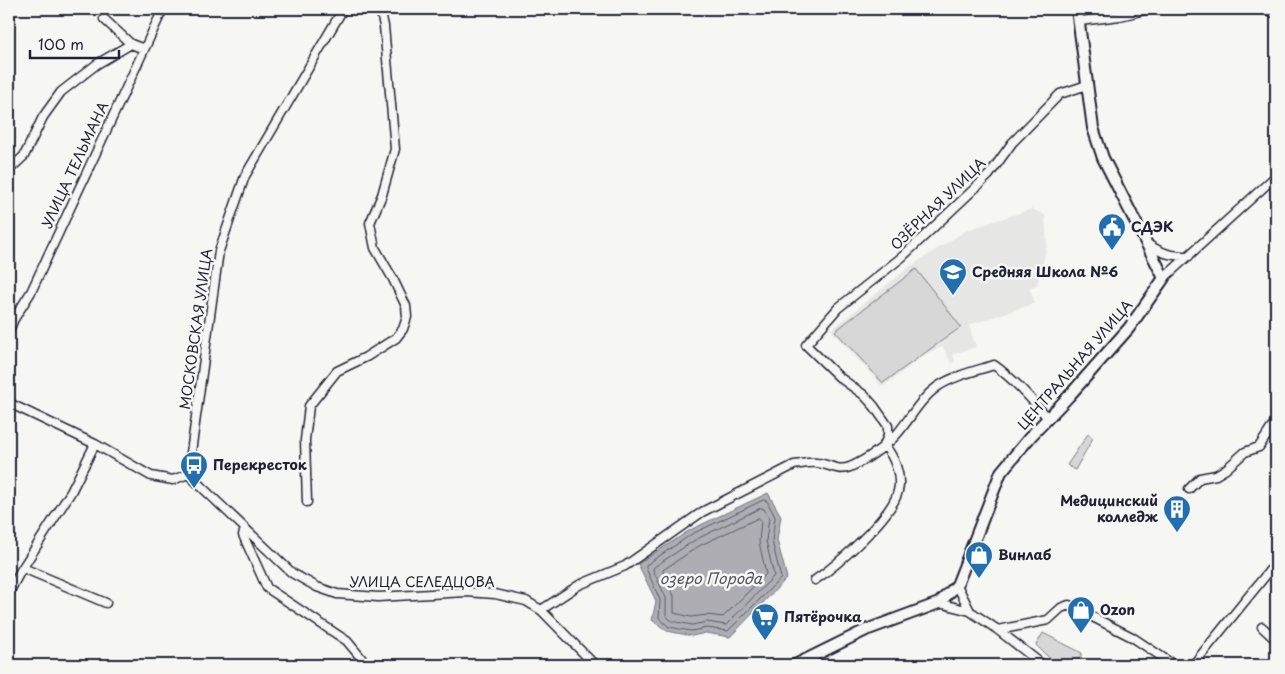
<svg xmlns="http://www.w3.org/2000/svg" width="1285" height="674" font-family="'Playpen Sans',sans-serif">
<rect width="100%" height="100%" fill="#f6f6f2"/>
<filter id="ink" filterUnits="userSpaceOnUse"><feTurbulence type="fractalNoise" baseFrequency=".02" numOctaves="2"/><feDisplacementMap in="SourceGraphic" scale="10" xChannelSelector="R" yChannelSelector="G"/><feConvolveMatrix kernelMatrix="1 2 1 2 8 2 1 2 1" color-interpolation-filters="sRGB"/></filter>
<g filter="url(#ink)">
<path fill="#e6e6e4" d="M1032 209 1045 215 1047 246 1037 285 1029 288 1035 303 969 325 976 347 953 354 955 362 951 363 943 347 927 353 883 387 831 330 909 267 967 230Z"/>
<path fill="#d7d7d7" stroke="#7c7c89" d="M916 269 961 327 883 383 835 331Z
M1088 434 1093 438 1075 470 1067 465Z
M1043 633 1082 653 1076 665C1054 665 1050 659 1036 645Z"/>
<path fill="#adadb3" stroke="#757583" d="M768 493 781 516 777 540 787 578 730 637 706 633 692 636 667 631 652 620 656 601 638 564 690 530Z"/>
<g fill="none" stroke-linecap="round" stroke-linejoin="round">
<path stroke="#5a5a6b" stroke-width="1" d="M764 500 767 501 775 517 772 541 781 578 728 631 707 628 691 631 669 627 659 618 660 600 646 568V565L692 534Z
M761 508 764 509 769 518 766 541 774 576 726 625 707 622 692 625 672 621 666 616V598L653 570 654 567 695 540Z
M759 518 761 521 759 542 766 574 723 617 707 615 691 617 674 613V596L663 572V570L699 546Z"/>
<g stroke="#22223b" stroke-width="11">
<path id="minor" d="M1264 9 1276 14
M104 19 131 44 144 49
M1080 21 1120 16 1149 9
M9 170 24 156 43 117 61 92 97 64 131 44
M1147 244C1163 254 1171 256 1189 256
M1164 278 1276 176
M9 331 14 319 31 292 163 9
M9 403 95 444 151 476 173 480 188 474
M188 474 219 251 245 176 343 9
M188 474 292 573 317 587 337 594 378 597 466 592 495 594 526 601 541 610 595 665
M1189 489 1200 478 1216 475 1226 469 1245 452 1259 447 1276 421
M307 502 305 440 309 406 337 371 366 357 396 338 403 329 407 317 406 306 393 279 375 248 370 223 382 195 395 149 384 26 380 9
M245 529 243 535 267 588 347 641 367 665
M23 568 106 603
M815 580C836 566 893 516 898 491 902 476 894 456 884 445L888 436V426L874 406 864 395 839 377 806 345 838 308 902 257 989 175 1012 143 1060 94 1087 85
M957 585 970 611
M9 593 20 572 71 492 95 444
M939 603 970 611 998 630 1043 665
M541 610 579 585 625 566 702 512 794 465C802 464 810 462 817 463 830 464 837 472 850 467 866 460 885 447 897 434 910 419 920 399 937 387 953 376 975 371 994 365 1015 380 1031 399 1048 418
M1262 627 1276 640
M998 630 1048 620 1061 608 1069 605 1132 637 1174 665
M1193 665 1270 570 1276 574"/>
</g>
<g stroke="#22223b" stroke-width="14">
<path id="major" d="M795 665 866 630 939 603 957 585 1001 472 1031 436 1069 396 1129 328 1164 278 1103 158 1093 128 1077 9"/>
</g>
<use href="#minor" stroke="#f6f6f2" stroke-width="8"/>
<use href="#major" stroke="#f6f6f2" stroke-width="10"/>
</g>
</g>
<defs>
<g id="civic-pin" transform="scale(1.4375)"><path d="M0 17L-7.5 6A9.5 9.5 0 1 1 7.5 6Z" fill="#1f6fb2" stroke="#f6f6f2"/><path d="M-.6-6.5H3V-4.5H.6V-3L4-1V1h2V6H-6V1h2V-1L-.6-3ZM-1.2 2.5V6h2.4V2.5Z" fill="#fff"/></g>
<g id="school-pin" transform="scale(1.4375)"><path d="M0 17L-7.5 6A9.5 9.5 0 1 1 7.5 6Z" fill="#1f6fb2" stroke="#f6f6f2"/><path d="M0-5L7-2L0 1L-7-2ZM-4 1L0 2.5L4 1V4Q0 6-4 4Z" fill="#fff"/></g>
<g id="bus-pin" transform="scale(1.4375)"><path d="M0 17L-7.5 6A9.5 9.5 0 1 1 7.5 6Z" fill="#1f6fb2" stroke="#f6f6f2"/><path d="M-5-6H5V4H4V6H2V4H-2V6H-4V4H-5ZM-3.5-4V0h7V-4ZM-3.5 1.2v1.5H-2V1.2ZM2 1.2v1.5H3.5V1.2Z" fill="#fff"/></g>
<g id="building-pin" transform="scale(1.4375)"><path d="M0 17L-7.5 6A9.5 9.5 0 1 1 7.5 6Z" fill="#1f6fb2" stroke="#f6f6f2"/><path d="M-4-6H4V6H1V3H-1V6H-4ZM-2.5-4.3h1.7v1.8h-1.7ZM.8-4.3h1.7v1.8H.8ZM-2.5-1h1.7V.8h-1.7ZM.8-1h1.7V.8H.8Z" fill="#fff"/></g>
<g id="shop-pin" transform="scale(1.4375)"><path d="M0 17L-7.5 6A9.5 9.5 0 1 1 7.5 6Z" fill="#1f6fb2" stroke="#f6f6f2"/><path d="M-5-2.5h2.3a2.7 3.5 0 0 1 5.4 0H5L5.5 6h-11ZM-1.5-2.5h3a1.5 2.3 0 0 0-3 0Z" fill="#fff"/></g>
<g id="supermarket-pin" transform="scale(1.4375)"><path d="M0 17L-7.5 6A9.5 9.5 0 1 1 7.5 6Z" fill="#1f6fb2" stroke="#f6f6f2"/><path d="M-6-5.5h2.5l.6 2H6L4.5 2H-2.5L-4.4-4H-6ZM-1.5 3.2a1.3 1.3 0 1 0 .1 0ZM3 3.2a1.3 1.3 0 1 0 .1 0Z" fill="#fff"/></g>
</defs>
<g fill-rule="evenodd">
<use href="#civic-pin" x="1112" y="227"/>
<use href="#school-pin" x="953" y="272"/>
<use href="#bus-pin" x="194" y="465"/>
<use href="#building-pin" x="1177" y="509"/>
<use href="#shop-pin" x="979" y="555"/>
<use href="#shop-pin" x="1081" y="610"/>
<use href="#supermarket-pin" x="765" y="617"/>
</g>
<g text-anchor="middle" stroke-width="5" stroke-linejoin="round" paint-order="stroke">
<g font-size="14" fill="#22223b" stroke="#f6f6f2">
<text transform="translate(75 165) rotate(-65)" y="5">УЛИЦА ТЕЛЬМАНА</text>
<text transform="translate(938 204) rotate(-44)" y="5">ОЗЁРНАЯ УЛИЦА</text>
<text transform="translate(196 329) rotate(-82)" y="5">МОСКОВСКАЯ УЛИЦА</text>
<text transform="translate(1075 365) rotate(-49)" y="5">ЦЕНТРАЛЬНАЯ УЛИЦА</text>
<text x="422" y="587">УЛИЦА СЕЛЕДЦОВА</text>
</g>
<g font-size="14" font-weight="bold" fill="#22223b" stroke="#f6f6f2" text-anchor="start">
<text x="1131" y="232">СДЭК</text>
<text x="972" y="277">Средняя Школа №6</text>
<text x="213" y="470">Перекресток</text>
<text x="1158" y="506" text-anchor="end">Медицинский<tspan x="1158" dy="16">колледж</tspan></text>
<text x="998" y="560">Винлаб</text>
<text x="1100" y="615">Ozon</text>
<text x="784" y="622">Пятёрочка</text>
</g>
<g font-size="15" font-style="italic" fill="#535365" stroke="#f6f6f2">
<text x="711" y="584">озеро Порода</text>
</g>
</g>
<rect width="1285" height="674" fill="none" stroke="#f6f6f2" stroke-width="30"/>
<rect x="15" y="15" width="1255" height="644" fill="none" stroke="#22223b" stroke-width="2" filter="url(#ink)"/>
<path d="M30 50v8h89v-8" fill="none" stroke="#22223b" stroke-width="2.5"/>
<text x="38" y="50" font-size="15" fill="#22223b" stroke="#f6f6f2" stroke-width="4" paint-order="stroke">100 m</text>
</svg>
